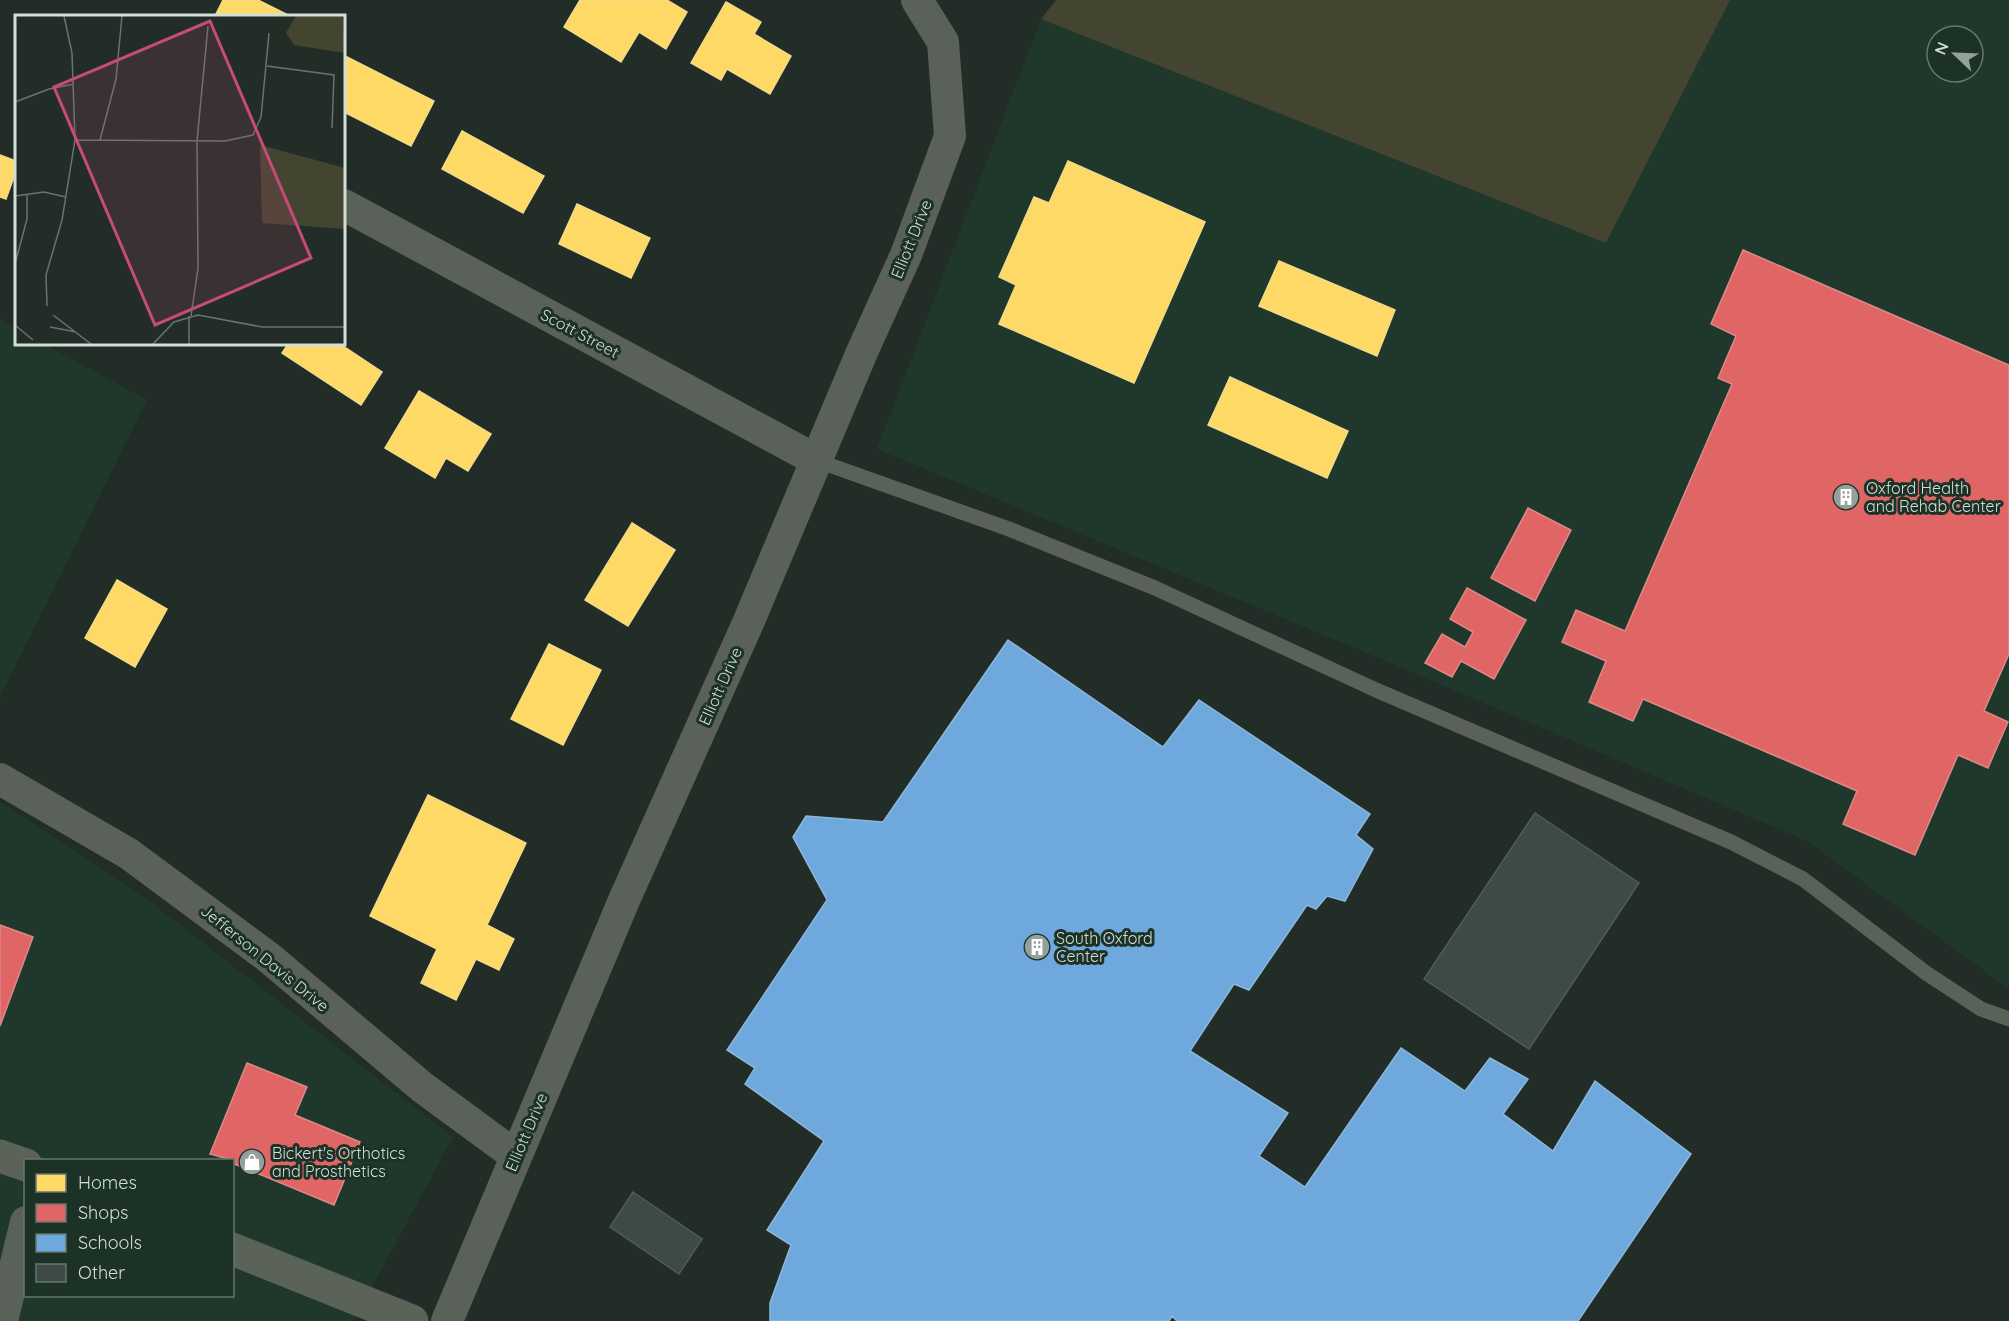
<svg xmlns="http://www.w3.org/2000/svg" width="2009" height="1321" font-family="Quicksand,sans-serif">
<rect width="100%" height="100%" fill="#222d27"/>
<path fill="#1f382b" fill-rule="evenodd" d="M1730 0H2009V989L1807 841 1367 653 877 449 1041 19 1606 243ZM1937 36H1973V72H1937Z
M0 319 16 329V344H44L147 400 0 697Z
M0 802 146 898 453 1137 354 1321H0ZM26 1160H232V1296H26Z"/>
<path fill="#444531" d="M1056 0H1730L1606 243 1041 19Z"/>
<path fill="#ffd966" stroke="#f2db88" stroke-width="1.5" d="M223 0H258L290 16H215Z
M580 0H667L687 12 666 49 639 32 621 62 564 27Z
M726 2 761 22 754 34 791 56 770 94 727 69 721 80 691 63Z
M345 56 434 101 411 146 344 112Z
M462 131 544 176 523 213 442 169Z
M0 155 16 161V171L6 199 0 197Z
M1068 161 1205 222 1134 383 999 324 1016 285 999 277 1034 197 1049 203Z
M577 204 650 238 631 278 559 244Z
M1279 261 1395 310 1377 356 1259 306Z
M288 344H340L382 372 361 405 282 353Z
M1230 377 1348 431 1327 478 1208 425Z
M419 391 491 434 468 471 446 458 435 478 385 448Z
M632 523 675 550 628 626 585 600Z
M117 580 167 609 135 667 85 638Z
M549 644 601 670 563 745 511 719Z
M428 795 526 843 487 925 514 939 499 970 476 959 456 1000 421 983 437 949 370 916Z"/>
<path fill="#e06666" stroke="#dc8a88" stroke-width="1.5" d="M1743 250 2009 365V654L1984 711 2008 722 1988 768 1958 755 1915 855 1843 824 1857 791 1643 699 1633 721 1589 702 1606 661 1562 642 1576 610 1625 631 1732 384 1718 378 1736 336 1711 324Z
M1528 508 1571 530 1535 601 1491 578Z
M1467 588 1526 620 1494 679 1461 661 1452 677 1425 663 1442 634 1465 647 1473 632 1450 619Z
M0 925 33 937 0 1026Z
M247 1063 307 1087 295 1115 360 1142 334 1205 232 1163V1160L210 1154Z"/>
<path fill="#6fa8dc" stroke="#8db8db" stroke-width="1.5" d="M1008 640 1163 747 1199 700 1370 814 1356 835 1373 849 1345 901 1327 896 1316 909 1307 905 1249 990 1234 984 1190 1051 1288 1113 1259 1156 1305 1187 1401 1048 1465 1091 1490 1058 1528 1079 1503 1114 1553 1151 1595 1081 1691 1154 1578 1321H1177L1172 1316 1169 1321H770V1303L791 1245 767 1230 824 1141 745 1084 755 1068 727 1050 827 900 793 837 806 816 883 822Z"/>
<path fill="#3e4a46" stroke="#515c59" stroke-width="1.5" d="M1535 813 1639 883 1529 1049 1424 979Z
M633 1192 702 1239 679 1274 610 1227Z"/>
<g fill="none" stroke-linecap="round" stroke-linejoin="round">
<path stroke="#5a6158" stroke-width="15" d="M818 461 1009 529 1155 588 1376 690 1731 842 1803 879 1926 973 1981 1009 2009 1019"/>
<path stroke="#5a6158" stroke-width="32" d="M344 205 818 461
M0 779 129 854 268 957 422 1087 516 1156
M2 1321 26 1222
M447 1321 625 898 748 623 862 352 906 255 950 136 943 42 917 0"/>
<path stroke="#5b6359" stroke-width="33" d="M0 1156 26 1165
M232 1249 412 1321"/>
</g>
<defs>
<g id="building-disc" transform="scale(1.35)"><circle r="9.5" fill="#94a19a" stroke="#1d3227"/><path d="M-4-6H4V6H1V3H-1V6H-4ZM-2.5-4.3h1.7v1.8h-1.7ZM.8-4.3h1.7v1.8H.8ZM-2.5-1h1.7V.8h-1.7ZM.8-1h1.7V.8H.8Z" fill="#fff"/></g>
<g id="shop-disc" transform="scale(1.35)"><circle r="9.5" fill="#94a19a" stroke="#1d3227"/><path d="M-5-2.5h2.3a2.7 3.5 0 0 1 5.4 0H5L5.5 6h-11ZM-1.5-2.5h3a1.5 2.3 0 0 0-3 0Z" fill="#fff"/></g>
</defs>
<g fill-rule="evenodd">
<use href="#building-disc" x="1846" y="497"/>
<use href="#building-disc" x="1037" y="947"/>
<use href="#shop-disc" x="252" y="1162"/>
</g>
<g text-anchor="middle" stroke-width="6" stroke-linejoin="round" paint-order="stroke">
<g font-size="16" fill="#d2dfd8" stroke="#1d3227">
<text transform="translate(911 239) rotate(-68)" y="6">Elliott Drive</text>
<text transform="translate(580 333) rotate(28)" y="6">Scott Street</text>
<text transform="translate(720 686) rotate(-66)" y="6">Elliott Drive</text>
<text transform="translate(265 958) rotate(39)" y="6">Jefferson Davis Drive</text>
<text transform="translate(526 1132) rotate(-67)" y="6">Elliott Drive</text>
</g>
<g font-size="16" fill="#d2dfd8" stroke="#1d3227" text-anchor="start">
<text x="1866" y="494">Oxford Health<tspan x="1866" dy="18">and Rehab Center</tspan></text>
<text x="1056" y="944">South Oxford<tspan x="1056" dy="18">Center</tspan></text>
<text x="272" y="1159">Bickert's Orthotics<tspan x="272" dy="18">and Prosthetics</tspan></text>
</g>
</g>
<g transform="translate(15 15)">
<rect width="330" height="330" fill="#222d27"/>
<path d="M281 1H328L330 38 279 30 271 18ZM245 130 330 153V214L247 208Z" fill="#444531"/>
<path fill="none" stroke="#68746e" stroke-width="1.5" d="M252 51 319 60 317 113M0 87 34 74 59 69M60 125 210 126 238 120 246 102 254 18M85 125 101 64 107 1M0 181 29 177 51 182M0 249 12 204V180M32 291 31 260 47 205 60 125 57 38 49 1M38 300 76 329M176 301 183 253 182 126 193 11M0 310 18 325M35 312 61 317M138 329 159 307 183 300 247 312H330M174 329V301"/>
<path fill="#c64a7a" fill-opacity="0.15" stroke="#c64a7a" stroke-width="3" d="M195 6 296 243 140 310 39 72Z"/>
<rect width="330" height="330" fill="none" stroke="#d2dfd8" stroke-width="3"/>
</g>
<rect x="24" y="1159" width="210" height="138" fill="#1d3227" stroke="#65776e" stroke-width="1.5"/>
<rect x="36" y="1174" width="30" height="18" fill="#ffd966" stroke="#65776e" stroke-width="1.5"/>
<text x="78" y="1189" font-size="18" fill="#d2dfd8">Homes</text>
<rect x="36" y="1204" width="30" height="18" fill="#e06666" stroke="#65776e" stroke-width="1.5"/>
<text x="78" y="1219" font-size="18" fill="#d2dfd8">Shops</text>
<rect x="36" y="1234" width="30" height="18" fill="#6fa8dc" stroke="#65776e" stroke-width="1.5"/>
<text x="78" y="1249" font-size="18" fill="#d2dfd8">Schools</text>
<rect x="36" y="1264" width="30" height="18" fill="#3e4a46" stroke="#65776e" stroke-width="1.5"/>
<text x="78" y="1279" font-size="18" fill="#d2dfd8">Other</text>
<g transform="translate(1955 54) rotate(293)"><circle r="28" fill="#1d3227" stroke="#65776e" stroke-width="1.5"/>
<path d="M0-4.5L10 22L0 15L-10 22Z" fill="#94a19a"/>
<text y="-9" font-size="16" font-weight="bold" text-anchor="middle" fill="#d2dfd8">N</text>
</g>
</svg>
